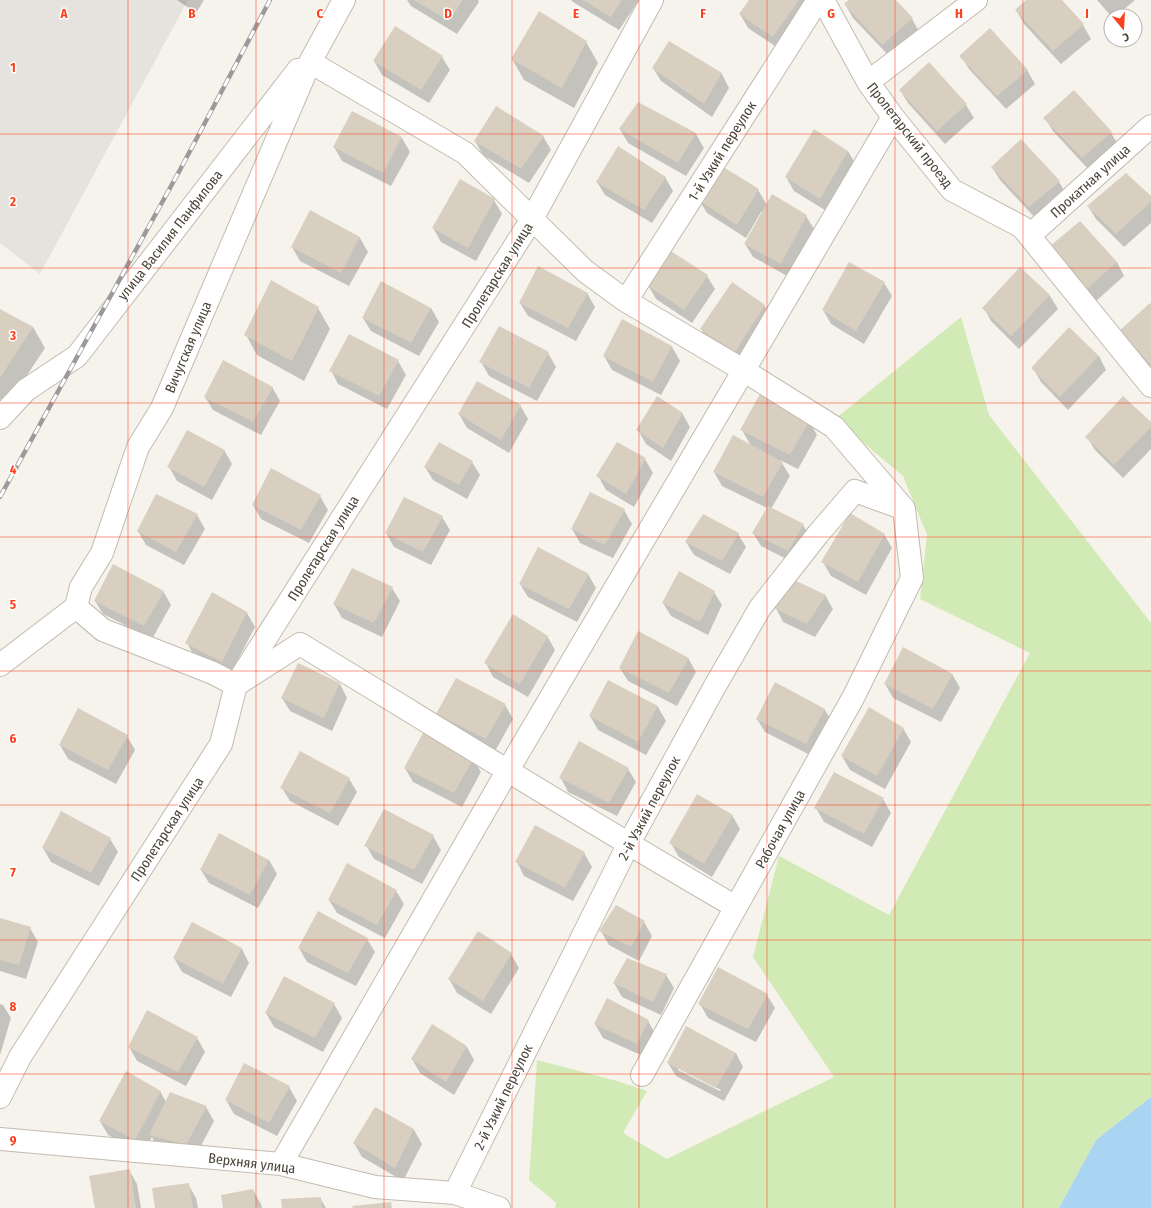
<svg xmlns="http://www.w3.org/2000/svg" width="1151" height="1208" font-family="'Fira Sans Condensed',sans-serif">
<rect width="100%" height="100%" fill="#f6f3ec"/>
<path fill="#e6e2dd" d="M0 0H188L40 274 0 243Z"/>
<path fill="#d2eab5" d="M961 317 989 415 1151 623V1097L1096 1140 1059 1208H555L556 1203 529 1180 537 1060 617 1081 647 1091 623 1133 667 1159 834 1077 753 957 779 856 889 915 1030 653 920 599 927 535 903 476 835 419Z"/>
<path fill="#a9d4f2" d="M1151 1097V1208H1059L1096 1140Z"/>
<path fill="#0003" fill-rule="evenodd" d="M177 0H204L196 13Z
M407 0H478L479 2 457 34 411 6Z
M571 0H639L619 30 573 2Z
M750 0H808L781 50 748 28 740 14Z
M850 0H895L912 19 920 33 891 58 853 18 845 4Z
M1028 0H1060L1083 25 1091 39 1061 64 1024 24 1016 10Z
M1097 0H1135L1116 16H1111Z
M586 42 598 63 574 108 524 80 512 59Z
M670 43 722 74 729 88 712 117 661 81 653 68Z
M961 56 1027 70 1035 84 1006 109 969 69Z
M442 57 450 70 429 103 382 75 374 61Z
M929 63 966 105 974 118 945 144 908 103 900 90Z
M1074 91 1111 133 1119 146 1090 171 1053 131 1045 118Z
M638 103 696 134 704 148 686 176 628 143 620 129Z
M353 112 402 138 410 152 391 186 342 161 334 147Z
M543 136 551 150 529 183 483 155 475 141Z
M848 151 856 165 828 212 794 191 786 177Z
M720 166 758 190 767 205 806 216 814 229 789 277 753 257 745 244 763 213 761 212 746 238 707 213 699 200Z
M992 167 1059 182 1067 195 1037 220 1000 180Z
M665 177 673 191 652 223 605 195 597 182Z
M1151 197V223L1124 247 1096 219 1088 206Z
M494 200 502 214 476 261 441 242 433 228Z
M311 212 360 238 368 252 349 286 300 261 292 247Z
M1058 261 1117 262 1124 276 1095 302Z
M1020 268 1050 296 1058 309 1019 349 991 321 984 308Z
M707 276 715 289 692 323 656 299 648 285Z
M884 283 892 296 864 344 831 324 823 310Z
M587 293 595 307 576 341 528 316 520 303Z
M764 305 772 319 743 365 709 343 701 329Z
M1151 306V369L1128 344Z
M318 308 330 329 304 381 257 355 246 335Z
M431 308 439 322 419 356 371 331 363 318Z
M0 310 33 327 45 348 8 404 0 399Z
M622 321 672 347 680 361 661 395 612 370 604 356Z
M548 353 556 367 537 401 489 376 481 362Z
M1099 356 1106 370 1068 410 1041 382 1033 368Z
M398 361 406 375 387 409 338 384 331 370Z
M272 387 280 401 261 435 213 410 205 397Z
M520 405 528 419 509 453 467 428 459 414Z
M682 413 690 427 671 461 646 444 638 430Z
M809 421 817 435 798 469 780 460 790 476 771 509 803 525 811 539 796 564 761 546 753 533 767 508 722 486 714 472 751 446 742 430Z
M1151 423V449L1123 478 1095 450 1087 437Z
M224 450 232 464 212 500 177 481 169 467Z
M645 459 653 473 634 507 606 490 598 476Z
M472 462 480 475 467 499 433 480 425 467Z
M320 496 328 510 309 543 261 519 253 505Z
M624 510 632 524 613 558 580 543 572 529Z
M197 515 205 529 184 565 146 545 138 531Z
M442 517 450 530 431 565 394 547 386 533Z
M738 534 746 547 730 574 694 555 686 542Z
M884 534 892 548 866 595 831 576 823 562Z
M352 569 392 588 400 601 382 637 342 618 334 604Z
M588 574 596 588 577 622 528 597 520 584Z
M163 591 171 605 152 639 103 614 95 601Z
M714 592 722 605 708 635 671 616 663 603Z
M213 594 247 613 255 627 230 675 194 656 187 643Z
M825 595 833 609 815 637 783 622 776 608Z
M547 636 555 650 528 697 493 677 486 663Z
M688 658 696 672 677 706 628 681 620 668Z
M952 674 960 688 941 722 893 698 885 684Z
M608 681 658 707 666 721 646 755 598 730 590 716Z
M340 684 347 698 332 731 290 711 282 698Z
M505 705 513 719 494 753 445 728 437 714Z
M825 710 833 723 814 757 765 732 757 719Z
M903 728 911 742 885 789 850 770 842 756Z
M127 736 135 750 116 784 68 759 60 745Z
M473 759 481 772 462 807 413 782 405 768Z
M628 769 636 782 617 816 568 792 561 778Z
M349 779 357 792 338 826 290 801 282 788Z
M883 799 891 813 872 847 824 822 816 808Z
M732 815 740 829 712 877 679 857 671 843Z
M433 836 441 850 422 884 374 859 366 845Z
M110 839 118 852 99 886 51 862 43 848Z
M584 853 592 867 573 901 524 876 517 862Z
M269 860 277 874 258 908 209 883 201 870Z
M396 891 404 904 385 938 337 913 329 900Z
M0 919 30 928 38 942 26 979 0 971Z
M644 922 652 936 639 961 609 945 601 931Z
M192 923 242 949 249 963 231 997 182 972 174 958Z
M367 939 375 952 356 986 307 962 299 948Z
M511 954 519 968 491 1014 457 993 449 979Z
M666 975 674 988 661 1015 622 997 614 983Z
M767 995 775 1008 756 1042 708 1018 700 1004Z
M0 1004 3 1005 11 1018 0 1055Z
M334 1004 342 1018 323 1052 274 1027 266 1013Z
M648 1021 656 1035 645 1057 603 1038 595 1024Z
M197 1038 205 1052 186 1086 137 1061 129 1047Z
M467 1047 474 1060 454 1095 420 1073 412 1059Z
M736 1053 743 1067 724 1101 676 1076 668 1063ZM678 1068 721 1090 720 1091 678 1070Z
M289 1087 297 1101 277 1136 234 1114 226 1100Z
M160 1091 166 1102 206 1107 214 1121 194 1159 158 1149 152 1137 143 1153 108 1135 100 1121Z
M376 1109 414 1130 422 1144 403 1181 362 1157 354 1143Z
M129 1170 137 1184 141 1208H96Z
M188 1184 196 1198 198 1208H156Z
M253 1190 261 1204 262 1208H224Z
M320 1198 326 1208H283Z"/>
<path fill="#d8cfc1" d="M414 0H463L449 21Z
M583 0H622L611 17Z
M749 0H799L773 37 739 14Z
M849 0H896L913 18 882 45 844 4Z
M1026 0H1062L1084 24 1053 51 1015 10Z
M539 11 587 41 562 88 511 59Z
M395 26 443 56 421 90 373 61Z
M990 28 1028 70 997 96 959 56Z
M669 41 722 73 704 104 652 68Z
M929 62 967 104 937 131 899 90Z
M1074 90 1112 132 1082 158 1043 118Z
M638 102 696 133 678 163 619 129Z
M496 106 544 136 521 169 474 141Z
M352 111 402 137 383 173 333 147Z
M814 129 848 151 820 199 785 177Z
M1021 139 1060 181 1029 207 991 167Z
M618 146 666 177 644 210 596 182Z
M720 165 759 189 737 225 698 200Z
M1126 173 1151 196V202L1116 234 1087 206Z
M460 179 495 199 468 248 432 228Z
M772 194 807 215 781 264 744 244Z
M310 210 360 237 341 273 291 247Z
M1080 221 1117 262 1087 289 1049 247Z
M669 250 708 275 684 310 647 285Z
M849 262 885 282 856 331 822 310Z
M538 266 588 293 568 328 519 303Z
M1020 267 1050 295 1011 336 982 308Z
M271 280 319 307 292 361 244 335Z
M381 281 431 308 411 343 362 318Z
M732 282 765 305 735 352 700 329Z
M1150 303 1151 304V365L1119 331Z
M0 309 33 327 0 378Z
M622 319 672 346 653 382 603 356Z
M499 326 549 352 529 388 479 362Z
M1069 327 1099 356 1060 397 1031 368Z
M349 334 399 360 379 396 329 371Z
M223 360 273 387 253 422 204 397Z
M477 381 521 405 501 440 458 414Z
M760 394 810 420 790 455 740 430Z
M657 396 683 413 663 448 636 430Z
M1123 396 1151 422V427L1114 465 1085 437Z
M187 430 225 450 204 487 167 467Z
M733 435 783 462 763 497 713 472Z
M439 442 473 461 459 485 424 467Z
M617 442 646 458 626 494 596 476Z
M271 468 321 495 301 530 252 505Z
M590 492 625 509 605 545 571 529Z
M156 494 198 514 176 552 137 531Z
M404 497 443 516 423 552 385 533Z
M768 506 804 524 788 551 752 533Z
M850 513 885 534 858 582 821 562Z
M703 514 739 533 722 561 685 542Z
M538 547 589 574 569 609 519 584Z
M113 564 164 591 144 626 94 601Z
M352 568 393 587 374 623 333 604Z
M679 571 715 591 700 622 662 603Z
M794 580 826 595 807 624 774 608Z
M212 592 247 612 222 662 185 643Z
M513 614 548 636 520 684 484 663Z
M638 631 689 658 669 693 619 668Z
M903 647 953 674 933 709 884 684Z
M298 663 340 683 324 718 281 698Z
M456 678 506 704 486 739 436 714Z
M608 680 658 706 638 742 589 716Z
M775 682 825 709 806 744 756 719Z
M869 707 904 728 877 776 841 756Z
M78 708 128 735 108 770 59 745Z
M424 731 474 758 454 793 404 768Z
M579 741 629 768 609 803 559 778Z
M300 751 350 778 330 813 280 788Z
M834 772 884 798 864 834 814 808Z
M697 794 733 815 704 864 669 843Z
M384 809 434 835 414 870 364 846Z
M61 811 111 838 91 873 42 848Z
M535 825 585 852 565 888 515 862Z
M219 833 269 860 250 895 200 870Z
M347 863 397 890 377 925 328 900Z
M616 905 645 921 631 947 599 931Z
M318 911 368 938 348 973 298 948Z
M0 918 31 927 19 965 0 960Z
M192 922 242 948 223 984 173 958Z
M478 931 512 953 483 1001 448 979Z
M627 958 667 974 653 1002 613 983Z
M718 967 768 994 748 1029 698 1004Z
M284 976 335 1003 315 1038 265 1013Z
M607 998 649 1020 637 1044 594 1024Z
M147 1010 198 1037 178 1072 128 1047Z
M432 1024 467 1046 446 1082 411 1059Z
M686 1026 736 1053 716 1088 667 1063Z
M244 1063 290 1086 269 1123 225 1100Z
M126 1071 161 1091 135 1140 99 1121Z
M170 1092 207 1106 186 1145 149 1135Z
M375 1107 414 1129 395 1168 353 1143Z
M130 1169 136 1208H95L89 1176Z
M189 1183 193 1208H155L152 1188Z
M253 1189 257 1208H223L221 1195Z
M321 1197 322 1208H282L281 1199Z
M391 1202 392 1208H353L352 1206Z"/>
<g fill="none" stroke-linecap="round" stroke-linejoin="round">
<g stroke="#c2bbae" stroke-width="24">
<path id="minor" d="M823 0 868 82 893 117 952 190 1022 227 1151 386
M310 62 465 153 585 271 626 301 743 370 834 427 904 509 912 578 854 696 642 1075
M868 82 976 0
M1029 236 1151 126
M626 301 818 0
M0 418 26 390 77 356 298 70
M76 607 103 630 213 673 236 685 300 644C445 732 589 822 736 907
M0 665 76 607 81 587 102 553 138 447 162 408 310 62 344 0
M0 1097 20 1057 221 744 236 685 532 219 652 0
M0 1139 281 1164 375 1187 455 1193 499 1208
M281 1164 508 770 893 117
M455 1193 628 845 715 686 760 608 818 534 855 491 902 508"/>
</g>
<use href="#minor" stroke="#fff" stroke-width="22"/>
<g stroke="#9a9a9a" stroke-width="4.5">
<path id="rail" d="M0 497 181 168 270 0"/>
</g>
<use href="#rail" stroke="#fff" stroke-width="3" stroke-dasharray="9" stroke-linecap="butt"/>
</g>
<path fill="none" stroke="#fc3f1d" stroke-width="1" stroke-opacity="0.55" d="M128 0V1208M256 0V1208M384 0V1208M512 0V1208M639 0V1208M767 0V1208M895 0V1208M1023 0V1208M0 134H1151M0 268H1151M0 403H1151M0 537H1151M0 671H1151M0 805H1151M0 940H1151M0 1074H1151"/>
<g text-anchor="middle" stroke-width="3" stroke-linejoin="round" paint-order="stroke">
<g font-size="14" fill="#4b4439" stroke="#fff">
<text transform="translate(910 135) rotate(52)" y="5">Пролетарский проезд</text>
<text transform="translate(722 151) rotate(-58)" y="5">1-й Узкий переулок</text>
<text transform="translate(1090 181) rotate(-42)" y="5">Прокатная улица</text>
<text transform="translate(170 235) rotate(-52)" y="5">улица Василия Панфилова</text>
<text transform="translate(497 275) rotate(-58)" y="5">Пролетарская улица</text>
<text transform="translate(188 347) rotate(-67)" y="5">Вичугская улица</text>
<text transform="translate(323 548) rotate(-58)" y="5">Пролетарская улица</text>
<text transform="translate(649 808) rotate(-62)" y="5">2-й Узкий переулок</text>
<text transform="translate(167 829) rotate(-57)" y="5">Пролетарская улица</text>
<text transform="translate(780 829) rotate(-61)" y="5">Рабочая улица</text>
<text transform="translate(503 1097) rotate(-64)" y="5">2-й Узкий переулок</text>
<text transform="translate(252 1163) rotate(7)" y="5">Верхняя улица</text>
</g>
</g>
<g font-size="13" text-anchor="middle" font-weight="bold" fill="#fc3f1d" stroke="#fff" stroke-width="3" stroke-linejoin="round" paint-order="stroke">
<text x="64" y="18">A</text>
<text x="192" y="18">B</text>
<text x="320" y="18">C</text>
<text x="448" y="18">D</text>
<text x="576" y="18">E</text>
<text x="703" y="18">F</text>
<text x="831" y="18">G</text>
<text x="959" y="18">H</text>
<text x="1087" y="18">I</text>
<text x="13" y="72">1</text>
<text x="13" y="206">2</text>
<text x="13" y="340">3</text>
<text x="13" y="474">4</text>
<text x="13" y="609">5</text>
<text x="13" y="743">6</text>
<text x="13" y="877">7</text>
<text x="13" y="1011">8</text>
<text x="13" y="1145">9</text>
</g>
<g transform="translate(1123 28) rotate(162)"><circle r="19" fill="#ffffff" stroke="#b7b4b0"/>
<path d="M0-3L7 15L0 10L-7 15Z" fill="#fc3f1d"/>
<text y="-6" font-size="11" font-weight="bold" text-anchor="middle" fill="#4b4439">С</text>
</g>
</svg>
